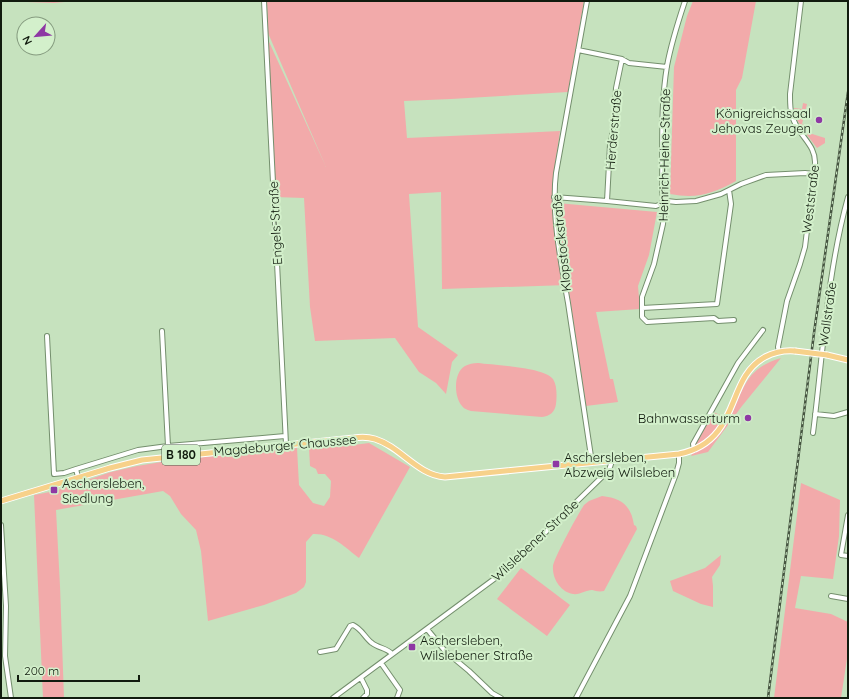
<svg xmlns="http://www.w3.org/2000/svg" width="849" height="699" font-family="Quicksand,sans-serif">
<rect width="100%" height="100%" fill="#c6e2be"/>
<path fill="#f2aaaa" d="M27 1H75L54 3 27 2Z
M267 1H584L568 92 451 99 404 101 407 138 560 131 553 179 552 202 557 203 657 212 649 255 638 286 640 309 596 312 610 379H613L618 402 586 406 568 285 442 289 441 192 409 194 418 327 458 355 452 362 446 394 436 383 419 372 395 338 315 341 310 307 304 198 274 197 265 33 326 167 268 33Z
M693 1H756L742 78 736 90V181C712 194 697 199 670 194L674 67 687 16Z
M803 103 807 104 802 124 805 125 806 130 804 131 797 120 794 108 802 109Z
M809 133 825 138V143L817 148 807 135Z
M781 358 742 406 708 452 691 456 696 447 695 443 713 412 730 419C743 389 746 368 781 358Z
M478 363C493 365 544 367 553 379 557 385 557 396 556 404 555 412 550 416 542 417L471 411C468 410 464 409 462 406 454 397 453 373 465 366 469 364 473 363 478 363Z
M369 443 410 467 359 558C345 547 331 533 313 534L306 542V582L304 587 296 593 264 605 208 621 201 551 196 530 181 514 170 496 163 491 56 510 60 586 64 698H43L34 495 55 491 111 472 137 466 174 460 297 448 299 485 313 503 324 506 330 497 331 481 325 474H318L316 469 310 466 309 448 346 446Z
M801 483 840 500 839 536 833 579 801 576 795 608 831 614 848 622V652L841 698H774Z
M602 496C621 498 631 505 634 525L636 526 637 529 604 591C599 592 596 591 592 590 586 590 580 595 573 594 561 592 552 579 553 566 554 558 578 514 584 505L589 501Z
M721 555 720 565 712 577 713 586V607L701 604 673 591 670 581 705 568Z
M521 568 570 605 547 636 497 599Z"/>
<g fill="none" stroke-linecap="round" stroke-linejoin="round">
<g stroke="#748f6d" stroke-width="6">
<path id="minor" d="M264 1 286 444
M587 1 556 173C551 213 561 263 568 303 576 356 584 410 592 463
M685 1C678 22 671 44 667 66 660 108 663 150 662 192L665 205 663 224 654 264 642 297V317L647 322 714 318 718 321 734 320
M578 50 622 59 629 63 667 67
M554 197 607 201 656 206 661 204 664 199 667 201 676 202 696 201 721 194 741 184 766 175 805 173 814 174
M607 201 610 145 614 125 616 88 622 59
M642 308 717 304 731 204 729 190
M162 331 168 446
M47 336 54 474 64 473 76 469
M779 352 778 347 787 301 800 264 805 247 815 164C816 147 803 139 796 125 790 115 790 105 790 94L801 1
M815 414 834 416 848 412
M813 433C823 354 827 273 848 197
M694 450 693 444 738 363 763 330
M78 477 76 469 138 450 168 446 285 436
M848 515 841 555 848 556
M1 525 6 606 5 656 11 698
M831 596 848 599
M427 629 445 651 469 671 492 693 501 698
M320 652 336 649 350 626 353 625C362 629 365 638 372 643 378 648 387 648 392 654
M381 663 400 690 397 698
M361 678 367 690V694L363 698
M333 698 509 568 609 470 612 461
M576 698 630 596 676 474 679 463V454"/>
</g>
<g stroke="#fff" stroke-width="7">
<path id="major" d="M827 355 848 360
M1 501 110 468 142 460 354 438C361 437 368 437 375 439 401 447 417 475 445 477L679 454C694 451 708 444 718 431 737 407 736 373 765 357 775 352 784 350 795 351"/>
</g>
<use href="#minor" stroke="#fff" stroke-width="4"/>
<use href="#major" stroke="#f7d18a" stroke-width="5"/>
<g stroke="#455440" stroke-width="2.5">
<path id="rail" d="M768 698 814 333 848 92"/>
</g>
<use href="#rail" stroke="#d3f0cb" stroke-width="1" stroke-dasharray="3" stroke-linecap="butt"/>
<g stroke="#fff" stroke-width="7" stroke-linecap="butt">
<path id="major-bridge" d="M795 351 827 355"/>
</g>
<use href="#major-bridge" stroke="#f7d18a" stroke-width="5"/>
</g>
<g fill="#8e38a4" stroke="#d3f0cb" stroke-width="1.5">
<circle cx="819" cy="120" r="4"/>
<circle cx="748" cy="418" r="4"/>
<rect x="552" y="460" width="8" height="8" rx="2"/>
<rect x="50" y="486" width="8" height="8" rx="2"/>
<rect x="408" y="643" width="8" height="8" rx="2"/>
</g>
<g text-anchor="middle" stroke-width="4" stroke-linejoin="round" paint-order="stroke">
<rect fill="#d3f0cb" stroke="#4b5b47" stroke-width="1" x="162" y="445" width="38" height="20" rx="3"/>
<g font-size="12" font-weight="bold" fill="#111b0e">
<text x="181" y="459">B 180</text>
</g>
<g font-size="13" fill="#111b0e" stroke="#d3f0cb" text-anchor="start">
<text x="811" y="118" text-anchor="end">Königreichssaal<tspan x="811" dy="15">Jehovas Zeugen</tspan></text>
<text x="740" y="423" text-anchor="end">Bahnwasserturm</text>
<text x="564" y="462">Aschersleben,<tspan x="564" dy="15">Abzweig Wilsleben</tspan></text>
<text x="62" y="488">Aschersleben,<tspan x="62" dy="15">Siedlung</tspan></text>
<text x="420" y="645">Aschersleben,<tspan x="420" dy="15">Wilslebener Straße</tspan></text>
</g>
<g font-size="13" fill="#111b0e" stroke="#d3f0cb">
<text transform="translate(613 130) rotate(-85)" y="5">Herderstraße</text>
<text transform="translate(664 155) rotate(-89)" y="5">Heinrich-Heine-Straße</text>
<text transform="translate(810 199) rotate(-83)" y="5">Weststraße</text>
<text transform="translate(275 223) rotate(-93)" y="5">Engels-Straße</text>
<text transform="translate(561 243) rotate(-96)" y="5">Klopstockstraße</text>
<text transform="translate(827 314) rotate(-82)" y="5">Wallstraße</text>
<text transform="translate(285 445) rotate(-5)" y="5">Magdeburger Chaussee</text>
<text transform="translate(535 540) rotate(-43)" y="5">Wilslebener Straße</text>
</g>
</g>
<rect width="849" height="699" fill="none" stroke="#111b0e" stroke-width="4"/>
<g transform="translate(36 36) rotate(243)"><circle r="19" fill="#d3f0cb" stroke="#859b7f"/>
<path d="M0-3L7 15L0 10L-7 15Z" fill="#8e38a4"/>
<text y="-6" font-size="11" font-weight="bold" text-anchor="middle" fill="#111b0e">N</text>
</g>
<path d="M18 675v6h121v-6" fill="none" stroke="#111b0e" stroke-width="2"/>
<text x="24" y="675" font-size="12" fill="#111b0e" stroke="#d3f0cb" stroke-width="3" paint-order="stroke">200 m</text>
</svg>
